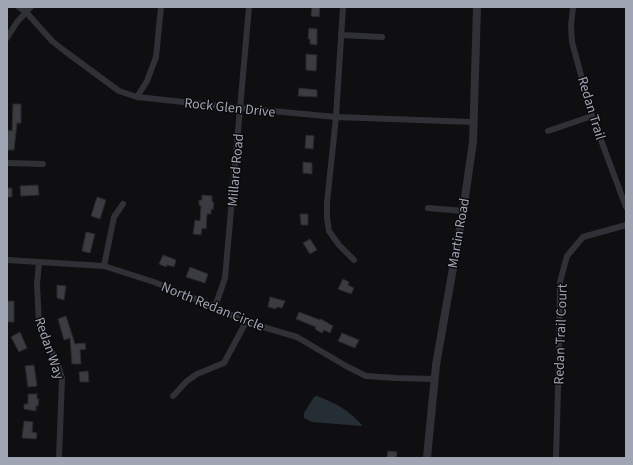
<svg xmlns="http://www.w3.org/2000/svg" width="633" height="465" font-family="'Source Sans 3',sans-serif">
<rect width="100%" height="100%" fill="#0f0f11"/>
<path fill="#262e35" d="M317 396C336 403 348 410 362 425V426L312 422 304 418V413L314 397Z"/>
<path fill="#3b3c41" stroke="#29292d" d="M312 7H320L319 17 311 16Z
M309 28 317 29V45L310 44V39H308Z
M306 54 317 55 316 71 306 70Z
M299 88 317 90V97L298 96Z
M13 104H21V123H17L14 150H7L8 130 12 131Z
M306 135 314 136 313 149 305 148Z
M303 162 312 163V174L303 173Z
M38 185 39 195 21 196 20 186Z
M7 188H12V197H7Z
M202 195 212 196V202H214L213 210 211 209V214H207L206 229 202 228 201 235 193 234 195 220 200 221 201 206 199 205V200H202Z
M97 197 106 200 100 219 91 216Z
M300 214H308V225H301Z
M86 232 95 234 90 253 82 251Z
M310 239 317 250 310 254 303 243Z
M163 255 176 260 174 267 167 265 166 267 159 264Z
M190 267 208 274 205 283 186 277Z
M343 279 349 282 348 285 354 288 351 294 338 289Z
M57 285 66 286 64 300 57 298Z
M270 297 285 301 282 308 277 307 276 309 268 307Z
M7 301H14V322H7Z
M299 312 320 320 321 319 333 326 330 333 324 330 322 333 315 329 316 327 296 319Z
M66 316 75 344 85 343 86 349 80 350 81 364H72L70 338 64 340 58 319Z
M20 332 27 348 19 352 11 337Z
M342 333 359 340 355 348 338 341Z
M34 365 37 386 28 387 25 366Z
M88 371 89 382H80L79 372Z
M28 394H37V399H39L38 406H36V411L24 409V404H28Z
M24 421 33 422 32 432 37 433 36 439 22 438Z
M388 451 397 452 396 458H387Z"/>
<g fill="none" stroke-linecap="round" stroke-linejoin="round">
<path stroke="#303136" stroke-width="6" d="M19 7 26 12 52 41 66 52 119 91 137 97 240 108 336 117 473 122
M343 7 336 117 327 203V218L329 231 339 245 354 260
M573 7 571 26 572 42 592 116 626 207
M341 35 382 37
M7 38 17 22 31 7
M137 97 147 81 156 57 161 7
M548 131 592 116
M7 163 43 164
M428 208 463 211
M7 260 104 266 154 282 215 307 246 322 297 337 346 366 366 376 396 378 434 379
M39 263 37 284 39 323 43 336 57 362 62 378 59 458
M104 266 114 217 123 204
M215 307 225 278 249 7
M173 396 187 381 197 374 224 363 246 322
M556 458 559 355 560 282 567 256 583 237 626 225"/>
<path stroke="#303136" stroke-width="8" d="M427 458 436 365 463 211 473 142 477 7"/>
</g>
<g text-anchor="middle" stroke-width="3" stroke-linejoin="round" paint-order="stroke">
<g font-size="14" fill="#a0a5b3" stroke="#0a0a0c">
<text transform="translate(230 107) rotate(6)" y="5">Rock Glen Drive</text>
<text transform="translate(592 108) rotate(73)" y="5">Redan Trail</text>
<text transform="translate(235 170) rotate(-85)" y="5">Millard Road</text>
<text transform="translate(458 233) rotate(-80)" y="5">Martin Road</text>
<text transform="translate(213 306) rotate(22)" y="5">North Redan Circle</text>
<text transform="translate(560 334) rotate(-88)" y="5">Redan Trail Court</text>
<text transform="translate(50 348) rotate(71)" y="5">Redan Way</text>
</g>
</g>
<rect width="633" height="465" fill="none" stroke="#a0a5b3" stroke-width="16"/>
</svg>
